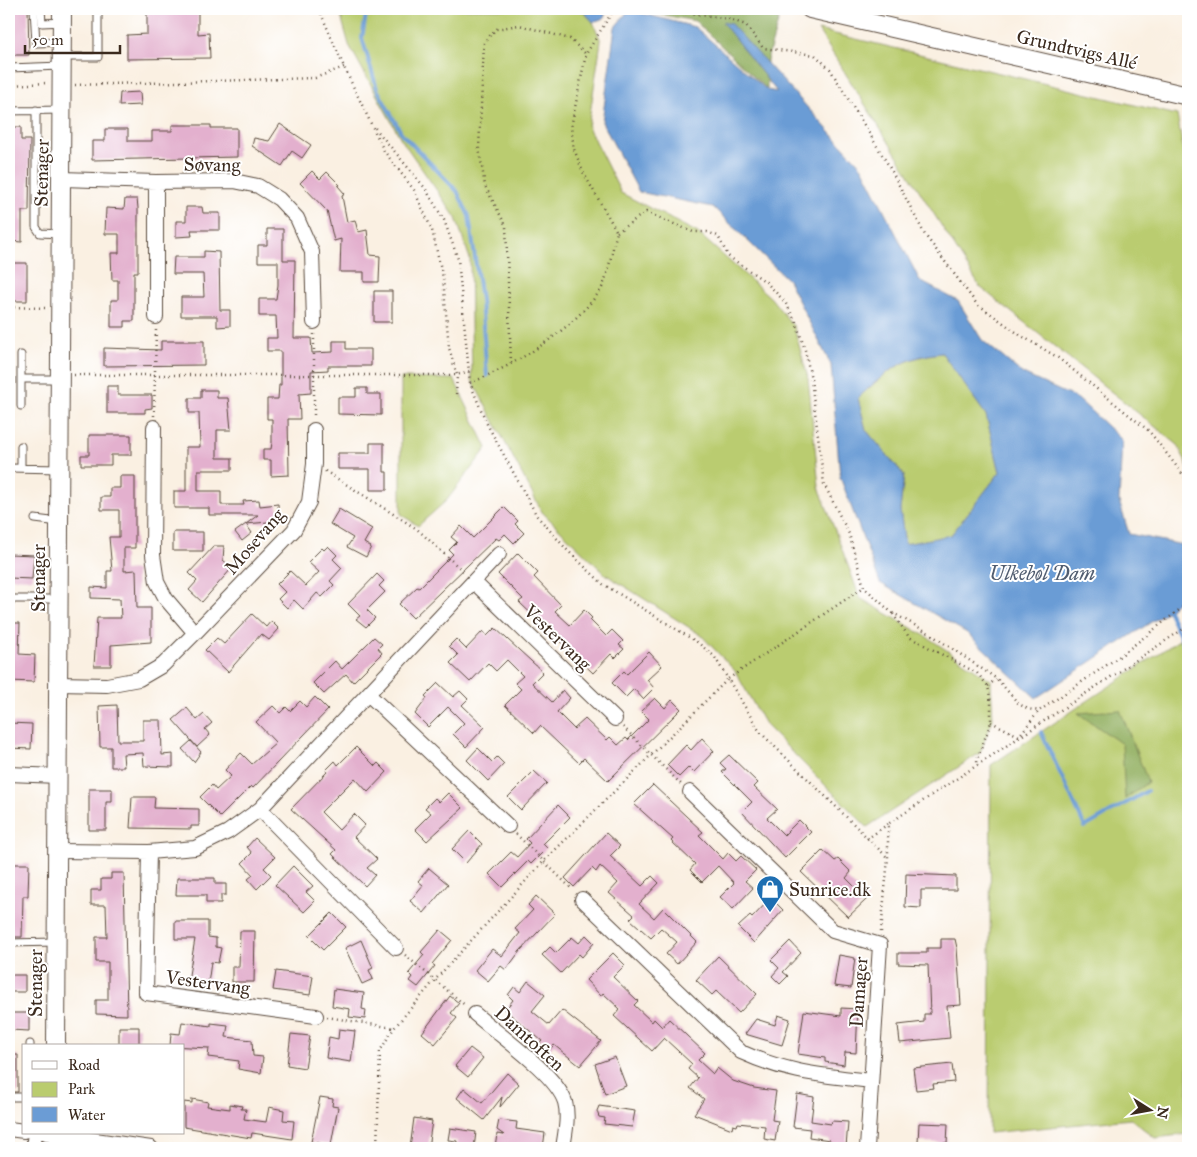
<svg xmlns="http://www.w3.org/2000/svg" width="1197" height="1157" font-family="'IM FELL Great Primer',serif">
<rect width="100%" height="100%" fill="#fff"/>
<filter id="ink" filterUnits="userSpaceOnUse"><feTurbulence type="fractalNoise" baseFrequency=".02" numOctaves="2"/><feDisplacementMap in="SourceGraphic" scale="10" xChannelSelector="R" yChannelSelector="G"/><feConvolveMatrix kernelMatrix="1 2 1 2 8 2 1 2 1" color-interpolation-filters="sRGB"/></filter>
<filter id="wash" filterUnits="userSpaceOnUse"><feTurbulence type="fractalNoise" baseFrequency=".0096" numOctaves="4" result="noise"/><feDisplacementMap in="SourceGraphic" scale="20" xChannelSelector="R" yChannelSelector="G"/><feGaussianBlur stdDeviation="1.12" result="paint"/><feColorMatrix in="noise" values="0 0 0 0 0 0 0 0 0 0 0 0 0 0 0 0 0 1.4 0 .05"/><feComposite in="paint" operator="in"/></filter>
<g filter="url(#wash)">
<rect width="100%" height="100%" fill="#faf0e2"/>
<path fill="#bacc6f" stroke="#7a7b46" d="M339 9H577L585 13 593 22 601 41 588 127 621 193 698 233 771 298 794 327 808 378 819 487 860 598 927 637 991 680 993 719 980 753 867 827 766 726 735 671 701 635 605 574 542 512 472 380 470 259 456 218 401 139 349 45Z
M818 30 1177 115 1188 176V467L1178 445 980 287Z
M942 353 986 415 1000 472 951 535 905 544 900 510 904 475 866 430 858 398C888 371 901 358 942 353Z
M401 378 454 379 487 448 447 500 418 526 401 514Z
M1188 634V1134L1155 1138 1131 1119 989 1133 991 765Z"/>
<path fill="#93b062" stroke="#676d40" d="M632 9H743L779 19 767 60V89L695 21Z
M1120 710 1148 782 1125 799 1122 744 1078 713Z"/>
<path fill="#6b9cd5" stroke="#53637a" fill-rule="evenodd" d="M577 9H607L604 18 593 22 585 13Z
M629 10 695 27 767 90 777 92 722 22 731 24 862 167 920 281 958 301 982 340 1023 374 1078 399 1122 440 1119 501 1129 534 1188 546V591L1168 611 1036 698 967 633 880 583 840 477 831 365 788 280 713 207 639 192 602 122 615 27ZM942 353 986 415 1000 472 951 535 905 544 900 510 904 475 866 430 858 398C887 371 902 357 942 353Z"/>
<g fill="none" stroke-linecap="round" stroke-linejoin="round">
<path stroke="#6b9cd5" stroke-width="4" d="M367 9 362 38 377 89 402 134 457 191 469 216 481 300 487 376
M1167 608 1188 653
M1041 732 1085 827 1147 791"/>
</g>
<g id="blocks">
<path fill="#e3b0ce" d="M9 9H28L29 55H9Z
M147 9H198V34L209 33 210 58 127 59V35L147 34Z
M140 92 141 105 119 106 120 93Z
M280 124 311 145 302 158 292 151 282 166 252 146 254 138 269 141Z
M172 125H211V128H237V157L92 160V141H105V129H128V141H152V131H172Z
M9 127H21V140H30L29 211H22V242L9 241Z
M312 171 320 179 327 172 340 185 338 186 345 194 342 196 347 222 355 220 358 232 367 230 370 255 380 256 379 282H364V272H340L341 239 334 241 327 211 300 183Z
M125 199H137L138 208V272H134V321H125V327H111V300H118V280H112L111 253H119V234H105L106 208 124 209Z
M186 207H202L203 213H220V230H191L192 236 176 237V221H186Z
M267 229H283V260H295L294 338H311L312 353 333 352V341H346V349H371V366H328V370L311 371V393L299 394 300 419H288L289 475 271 476V460H263V449H271L272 443V419H267V399H278L279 385H281V351H267V338H277L276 316H259V299H276L278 285V262H258V245H267Z
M204 251 219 252 220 310H230V326L217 327V316H181V297H204L203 274H173L174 257H204Z
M9 263H27V301H9Z
M374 291H392V322H374Z
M161 341H204V365L104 366V348L161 350Z
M107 386H118V395H152V408L145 409V413H107Z
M356 388H367V394H381V415L338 414V397H356Z
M201 390H217V398H228L231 430H217V458H232V470H198V491H221V505H244L243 501 259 500 260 506 278 504 279 521 246 524 258 515H209V508H174V491H186V447H200L199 413H189V398H201Z
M89 435H131V455H111V465H81V455H89Z
M370 443H384V472H387V490H370V469H338V453H370Z
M120 476H135V548H124V571L136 570 137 608H151V642L111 645V666H94L97 618H121L120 599 91 598V587L107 588V571H112L109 537H119V510H101V497H110V488H120Z
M504 507 518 521 515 524 524 533 514 543 505 534 499 540 496 538 413 618 399 604 417 587 419 588 453 554 449 550 457 542 451 537 461 526 473 538Z
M339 509 372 529 364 543 371 547 366 557 347 547 353 538 330 524Z
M246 524 252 533 242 541 235 532Z
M173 532H203V551H173Z
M214 546H224L223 560 232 568 202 602 189 590 197 581 189 573Z
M328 546 337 555 333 559 342 568 330 581 334 585 322 597 317 593 303 609 294 600 287 608 278 599 285 592 277 584 290 571 306 586 319 572 308 562 322 548 324 550Z
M518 553 538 573 534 577 561 605 555 611 570 625 584 610 592 618 590 620 606 636 612 630 623 641 619 645 624 649 615 658 611 654 593 673 519 602 523 599 498 574Z
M9 554 34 555 32 579 9 578Z
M377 574 384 581 379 586 385 592 367 610 375 618 366 627 356 619 360 616 348 604Z
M252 614 266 627 271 621 279 629 269 640 261 634 228 672 205 650 217 638 224 644Z
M9 623H20L19 654 35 655 34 682 9 681Z
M495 628 543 672 532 683 552 702 563 690 570 698 557 712 574 729 585 719 607 740 610 737 618 745 626 738 628 740 649 719 641 711 655 698 665 708 672 700 681 709 608 781 584 758 579 763 540 726 534 733 505 705 521 689 515 683 523 676 507 660 496 671 488 663 470 682 450 663 458 655 449 646 456 639 466 649 483 631 487 636Z
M374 637 382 644 378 648 382 653 353 682 346 674 324 694 313 683 335 661 342 669Z
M649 652 662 666 647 680 654 688 643 699 634 689 626 697 612 683 624 671 627 674Z
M438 683 453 697 460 691 468 699 462 705 485 727 466 747 453 734 464 723 448 707 428 727 415 714 427 698 425 696Z
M315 697 328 710 253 788 251 786 220 817 200 797 212 785 216 790 231 776 225 770 241 753 252 764 276 743 256 722 273 706 280 713 286 707 290 711 300 701 306 707Z
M117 705 118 741H143V720H161L162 755 173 754V767L144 766 143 753 123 754 124 767H111V747H100L99 706Z
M187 708 197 720 204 714 212 723 205 729 210 735 197 747 173 720Z
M9 723 32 724 31 749 9 748Z
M702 738 714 751 694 772 689 767 679 777 667 765 686 745 691 750Z
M191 741 201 752 194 762 182 749Z
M356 747 375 766 378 763 387 772 368 792 355 778 321 812 339 830 354 814 365 825 354 837 377 859 367 868 375 875 365 886 332 854 336 850 291 809 327 772 326 770 335 761 338 765Z
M478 748 492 762 497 757 504 764 488 781 467 760Z
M729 755 758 783 754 787 777 809 767 818 784 835 799 820 811 832 785 858 742 812 752 802 722 772 726 769 720 763Z
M534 771 547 783 521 810 508 797Z
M653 785 703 832 699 835 723 859 728 853 736 861 741 856 756 870 745 881 753 888 733 909 720 897 734 883 718 866 702 882 690 870 695 864 671 841 673 839 634 804Z
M89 789H112V802H106V830H89Z
M448 793 463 808 427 841 415 829 431 813 425 808 435 798 439 802Z
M132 797H155L154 808 199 809V826H191V829L130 828Z
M558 805 570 817 543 844 547 848 531 864 528 861 502 887 489 874 511 852 517 857 530 843 526 839Z
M469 831 482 844 466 863 452 849Z
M606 833 620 846 610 856 642 886 652 876 659 883 639 904 654 918 663 908 697 942 677 964 666 954 677 942 661 928 651 938 630 919 634 915 609 893 618 883 600 866 596 872 592 868 574 887 565 878Z
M255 838 275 857 264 868 271 875 257 889 248 879 253 875 242 863 252 853 247 847Z
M823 850 835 861 838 859 851 872 846 878 867 899 848 917 801 872Z
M9 864H29L28 896H23L22 937H9Z
M293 866 313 886 306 892 315 901 304 912 275 885Z
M429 868 448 884 424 913 410 901 423 885 418 881Z
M111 873H124L127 1015 96 1014V1000H108V962H96V937H107L106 905H91V890H101V879H111Z
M906 874 956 876V890H921V908L905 907Z
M177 878H215V884H226V895H221V903H206V895H176Z
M536 896 555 914 520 951 506 970 501 966 488 981 475 970 492 949 502 956 520 933 515 929 533 910 528 905Z
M771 898 783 910 754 943 738 927 750 916 752 918Z
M332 913 346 927 323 950 309 936Z
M175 921H208V937L216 938V947L221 948 218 963 211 962 208 984 188 981 195 939H175Z
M440 930 452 940 432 964 435 966 418 987 410 981 413 977 409 973 424 955 421 952Z
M240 931H255L254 982H232V967H239Z
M586 935 594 943 582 957 579 954 561 973 542 955 550 947 556 953 572 937 579 943Z
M941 939H955L957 948 961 1005 947 1006 950 1038 900 1043 898 1025 924 1022V1014H930L928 965 898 964V953H927V948H941Z
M361 940 373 968 369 970 373 979 362 984 345 948Z
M790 941 801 953 783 972 788 976 780 984 772 976 779 968 771 960Z
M613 953 625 965 613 977 638 1001 634 1005 652 1022 654 1019 662 1027 669 1019 705 1053 698 1060 713 1074 717 1068 733 1081 754 1088 776 1091 772 1120 778 1121 775 1141 764 1139 765 1126 738 1123 737 1126 733 1125 732 1129 694 1114 704 1099 690 1088 698 1078 688 1069 692 1064 664 1038 652 1051 614 1016 620 1009 603 993 601 996 586 980Z
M839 955 855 958 851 988 834 986Z
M718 956 757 994 739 1013 716 991 712 995 696 980Z
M276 971 313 976 310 995 273 990Z
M9 975H25V992H9Z
M528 981 545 995 532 1011 549 1025 562 1010 601 1041 580 1066 554 1045 547 1052 538 1045 542 1041 505 1010 513 1000 508 995 514 987 520 992Z
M334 989 364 993 362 1009 366 1010 365 1019 349 1017 350 1009 332 1006Z
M450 996 459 1003 451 1013 457 1018 435 1044 422 1033Z
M841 1008 858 1009 856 1053 845 1052 844 1065 825 1062V1058L798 1054 804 1011 841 1016Z
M9 1013H29V1031L9 1030Z
M778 1015 790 1019 782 1045 745 1034 756 1019 775 1025Z
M182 1022 211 1026V1023L228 1025 226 1037 252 1040 253 1056 263 1057 261 1073 238 1069 239 1061 208 1057 209 1048 170 1046 171 1033 180 1034Z
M119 1027H139V1046H119Z
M339 1029 355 1031 351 1062 326 1058 329 1037 338 1039Z
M291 1034 310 1036 305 1068 287 1065Z
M470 1048 483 1058 468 1077 455 1066Z
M9 1055H18V1092H9Z
M615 1057 626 1086 605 1094 595 1064Z
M952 1064 954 1082 933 1084 934 1088 916 1090 913 1068Z
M507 1073 519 1084 500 1107 502 1097 484 1120 457 1098 464 1088 482 1103Z
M797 1094 814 1097 811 1121 831 1124 832 1121 848 1122 846 1148 830 1147V1140L809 1137 810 1129 793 1127Z
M320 1097 333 1099 332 1106 338 1107 331 1145 311 1142Z
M192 1099 208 1102 207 1106 230 1109V1104L242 1106 241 1109H246L244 1119 266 1122 269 1107 284 1110 283 1120 294 1121 292 1139 252 1133 251 1138 184 1127V1102L192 1103Z
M599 1106 635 1111 632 1127 604 1124 605 1118 599 1117 597 1111Z
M414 1118 432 1121 428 1148H410Z
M499 1120 517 1122 516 1129 545 1133 543 1148H495L497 1134 504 1135 497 1130Z
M919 1123 948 1124 947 1143 918 1142Z
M450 1128 476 1132 474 1148H456L457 1141 448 1140Z"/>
</g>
</g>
<g filter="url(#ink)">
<use href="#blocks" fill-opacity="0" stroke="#58483b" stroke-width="1"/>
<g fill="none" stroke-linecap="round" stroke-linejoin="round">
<g stroke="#58483b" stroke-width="9">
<path id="service" d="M34 9 36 43 63 42
M41 9 42 23 63 22
M63 57H98V9
M9 68 61 66
M36 110V227L40 233 61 234
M9 111 61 110
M21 379H60
M21 406V355
M9 468 60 469
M21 468V446
M35 519 59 522
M9 599H59
M9 943 56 942
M30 1046V1044
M9 1097H24"/>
</g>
<g stroke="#58483b" stroke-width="16">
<path id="minor" d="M62 179 156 182 234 181 258 186 279 199 297 218 312 252 314 322
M156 317V182
M154 427 153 555 157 582 166 599 195 633
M474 582 615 719
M58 684 107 685 139 679 163 665 195 633 294 530 309 502 314 464V430
M369 695 508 826
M9 774 58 776
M690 792 833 931 880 945 867 1148
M260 809 396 948
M57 851 149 852 195 848 228 832 260 809 499 554
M149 852 146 993 316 1016
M582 899 741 1052C787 1073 821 1075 870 1081
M475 1014C499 1035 556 1074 565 1102 569 1117 565 1134 563 1148
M9 1129 24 1131
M46 1133 151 1148
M33 1148 35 1133"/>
</g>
<g stroke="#58483b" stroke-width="20">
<path id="tertiary" d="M810 9 1188 96
M56 1046 62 9
M55 1134V1133"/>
</g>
<path stroke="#58483b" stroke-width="2.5" stroke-dasharray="1 4" stroke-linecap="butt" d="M107 9H119
M319 9 344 67 384 151 414 190 432 230 443 278 449 348 457 375 456 396
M664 9 729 19 746 25 763 48 815 55 830 69 889 166 925 235 976 303 1020 335 1057 357 1149 431 1188 481
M9 85 47 83
M75 85 315 78 344 67
M375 128 425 188 444 220 458 259 470 383 487 424 537 516 568 551 603 584 697 642 714 656 728 679 864 587
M617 232 646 212 693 232H707L718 236 728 256 766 282 785 302 796 322 805 350 811 379 824 484 849 534 864 587 891 612 929 633 997 679 1019 704 1028 709 1039 711 1120 656 1188 603
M9 307 47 308
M314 334V419
M511 363 506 226 485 186 479 148 484 42 496 29 519 25 570 39 586 54
M74 375H457L469 371
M470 383C516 365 571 331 600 291 607 282 613 245 617 232L583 172 574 149 571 127 586 54 614 9
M154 416 156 329
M325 471 417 529 464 572
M893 614 909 637 977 673 988 686 991 703V722L975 765
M988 686 996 679
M991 722 1019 736 1039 711
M623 727 682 785
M516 834 573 890
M867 839 888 824
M881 932 888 858V824L1188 626
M405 955 466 1006
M327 1017 394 1028
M377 1148 380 1051 394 1028 435 980 544 861 728 679 760 732 888 858"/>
<use href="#service" stroke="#fff" stroke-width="7"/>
<use href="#minor" stroke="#fff" stroke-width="14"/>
<use href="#tertiary" stroke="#fff" stroke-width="18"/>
</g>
</g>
<defs>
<g id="shop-pin" transform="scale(1.4375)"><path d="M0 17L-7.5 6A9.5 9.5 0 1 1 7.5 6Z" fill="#1f6fb2" stroke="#fff"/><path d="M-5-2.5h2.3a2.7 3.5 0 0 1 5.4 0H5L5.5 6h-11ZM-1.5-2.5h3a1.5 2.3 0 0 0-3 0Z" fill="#fff"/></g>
</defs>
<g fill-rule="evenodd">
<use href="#shop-pin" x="770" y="889"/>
</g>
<g text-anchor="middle" stroke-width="4" stroke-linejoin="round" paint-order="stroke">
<g font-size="19" fill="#3b2a1e" stroke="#fff">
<text transform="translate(1077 49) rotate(13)" y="7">Grundtvigs Allé</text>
<text transform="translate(212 164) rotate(1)" y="7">Søvang</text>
<text transform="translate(41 173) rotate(-89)" y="7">Stenager</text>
<text transform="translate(254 541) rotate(-49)" y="7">Mosevang</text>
<text transform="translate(38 578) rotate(-90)" y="7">Stenager</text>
<text transform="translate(558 637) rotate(44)" y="7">Vestervang</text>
<text transform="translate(208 982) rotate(8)" y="7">Vestervang</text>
<text transform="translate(35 983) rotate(-90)" y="7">Stenager</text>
<text transform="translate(858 992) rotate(-86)" y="7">Damager</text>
<text transform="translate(530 1038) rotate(42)" y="7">Damtoften</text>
</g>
<g font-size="19" fill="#3b2a1e" stroke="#fff" text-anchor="start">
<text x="789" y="896">Sunrice.dk</text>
</g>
<g font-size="20" font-style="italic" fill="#515d70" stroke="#fff">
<text x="1042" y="580">Ulkebøl Dam</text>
</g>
</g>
<rect width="1197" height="1157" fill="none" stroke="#fff" stroke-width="30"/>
<rect x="22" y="1044" width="162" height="90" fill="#ffffff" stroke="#b1aaa5"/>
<rect x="32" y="1061" width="25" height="8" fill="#ffffff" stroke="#b1aaa5"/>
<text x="68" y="1070" font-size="15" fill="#3b2a1e">Road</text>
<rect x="32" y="1082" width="25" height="15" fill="#bacc6f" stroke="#b1aaa5"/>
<text x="68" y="1094" font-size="15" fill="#3b2a1e">Park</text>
<rect x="32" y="1107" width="25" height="15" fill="#6b9cd5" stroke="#b1aaa5"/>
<text x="68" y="1120" font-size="15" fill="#3b2a1e">Water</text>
<g transform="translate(1150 1110) rotate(101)" stroke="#ffffff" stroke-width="4" paint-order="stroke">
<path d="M0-4L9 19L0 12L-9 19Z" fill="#3b2a1e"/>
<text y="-8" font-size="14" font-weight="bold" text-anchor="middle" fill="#3b2a1e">N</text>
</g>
<path d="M25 45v8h95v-8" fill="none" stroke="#3b2a1e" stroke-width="2.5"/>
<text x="32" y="45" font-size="15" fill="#3b2a1e" stroke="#ffffff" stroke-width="4" paint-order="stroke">50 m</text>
</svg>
